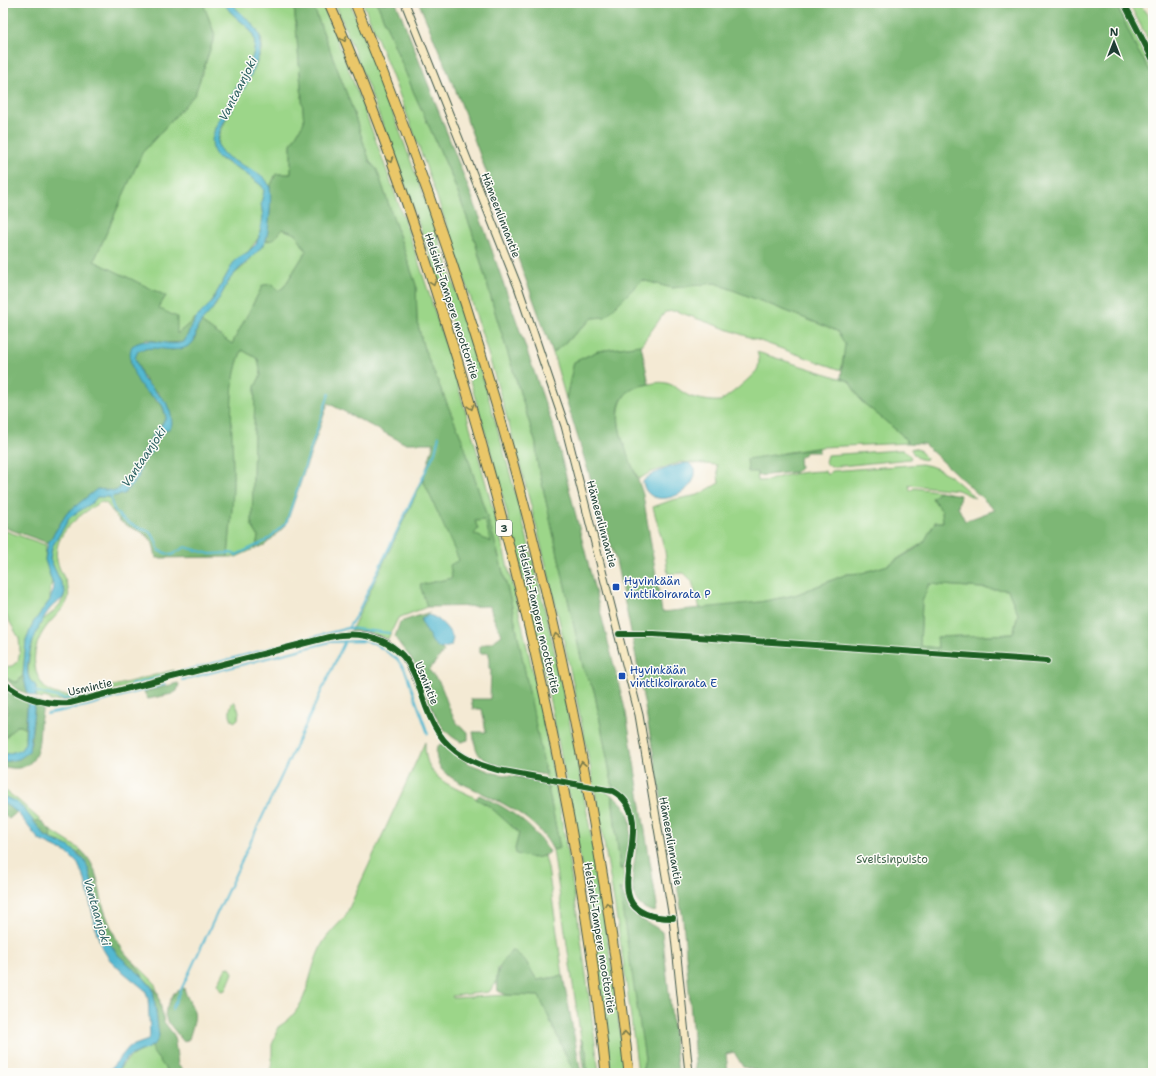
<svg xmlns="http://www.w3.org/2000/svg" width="1156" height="1076" font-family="'Shantell Sans',sans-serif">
<rect width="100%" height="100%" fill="#fdfcf7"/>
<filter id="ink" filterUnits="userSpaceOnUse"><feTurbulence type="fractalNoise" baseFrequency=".025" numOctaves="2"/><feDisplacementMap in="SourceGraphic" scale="8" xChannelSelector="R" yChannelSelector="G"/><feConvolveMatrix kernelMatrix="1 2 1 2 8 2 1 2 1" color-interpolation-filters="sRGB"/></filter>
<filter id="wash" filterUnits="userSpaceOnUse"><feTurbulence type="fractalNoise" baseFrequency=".012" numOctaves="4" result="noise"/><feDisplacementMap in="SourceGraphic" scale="16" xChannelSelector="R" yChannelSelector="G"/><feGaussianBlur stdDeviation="0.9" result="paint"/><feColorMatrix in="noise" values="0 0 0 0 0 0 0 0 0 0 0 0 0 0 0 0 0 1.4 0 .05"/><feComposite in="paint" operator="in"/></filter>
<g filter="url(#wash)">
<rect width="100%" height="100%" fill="#f4ead4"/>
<path fill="#9cd689" stroke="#5e8a5e" d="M203 3H224C237 26 263 25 252 58L215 128 217 157 241 170 262 186 264 191 261 203 263 217 259 237 248 252 235 260 211 303 196 318 177 334 158 308 166 296 94 261 142 153 195 94 215 35Z
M232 3H294L304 122 291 144V174H276L270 187C258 167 229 165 220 150 208 129 270 62 261 38 258 31 238 12 232 3Z
M312 3H322C401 195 466 394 515 596 554 753 579 913 599 1073H587L586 1051 581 1039 553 850 560 848 511 602 494 539 463 442 423 346 417 320 416 285 377 170 370 162 351 105Z
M335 3H350C395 117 439 231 474 349 517 491 554 635 581 781 600 878 613 975 625 1073H611C600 973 584 875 565 776 537 632 505 489 460 349 424 232 381 117 335 3Z
M363 3H377L414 93 451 175 472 231 495 312 536 444 537 461 584 671 594 690 613 788 609 787 607 793 612 795 620 869 624 868 623 892 620 888 630 947 645 1059 642 1073H638C594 706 504 345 363 3Z
M1116 3H1119L1153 71V76L1136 48Z
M1129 3H1139L1153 23V49Z
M282 229 296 234 306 251 284 287 278 291 263 285 232 344 201 322 215 306 231 277 245 265 266 241 273 240Z
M642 280 672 288 715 283 837 331 846 344 841 370 676 311 665 312 641 345 598 351 574 362 566 399 553 353 593 318 605 317Z
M242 350 258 359 261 375 255 387 252 526 258 536 256 548 236 557H228C230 531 233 506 233 480 233 439 225 388 242 350Z
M757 352 849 381 861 401 901 434 908 443 822 447 783 453 757 472 758 481C770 481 772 479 783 476 796 473 811 471 825 471L826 474H829L831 471 922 464C945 468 959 483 975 498L958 490 909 485 910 491 914 488 940 491 932 498 942 511 943 522H935L924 542 888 565 862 573 847 574 795 595 760 602 700 609 692 581 684 573 668 574 665 551 653 507 672 500 698 495 719 483 717 465 681 462 649 473 639 479C624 455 599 391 645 385 651 384 659 381 666 383 675 385 681 392 689 396 696 399 712 402 720 401 726 399 754 375 757 370 760 363 759 358 757 352Z
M912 448 920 450 927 460C919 460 914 457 911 449Z
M898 450H904L911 457 910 459 831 467 825 462 827 455Z
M423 480 460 560 452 578 421 585 427 607 398 618 388 639 367 632 351 631Z
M97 497H110L111 504 120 517 119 520 106 503 101 502C79 515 47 537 59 567 63 577 71 588 68 599 66 606 59 612 54 618 37 635 28 658 40 681 47 696 65 696 80 695L174 670 173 675 74 700 50 701V699L44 697 42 699 36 697V687C35 683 32 683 30 680 24 669 34 628 43 620 52 613 65 603 65 591L50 559 52 547 70 517 92 503Z
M485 520 491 543 473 533 478 529 475 521Z
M3 530 46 545 45 560 52 582 50 589V600L33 623 26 641 23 675 17 682H14L3 676V667L12 666 18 661 20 651 19 638 3 610Z
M928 584 1008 590 1018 614 1013 634 938 637V648L920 646 922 602Z
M234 701 239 711 238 719 234 722C228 717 229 706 234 701Z
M16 726H21L25 729V743L21 750 3 755V740Z
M425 742C423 786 461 786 489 806 499 814 509 824 519 833L515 849 532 858 545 856 548 868 563 976 537 980 525 960 498 968 496 983 489 992 452 996 453 998 507 995 539 996 574 1073H270L272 1067V1045L278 1027C309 1009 306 980 319 951 324 937 335 928 345 917Z
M3 789 19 801 40 820 34 822 16 802 3 796Z
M50 830 81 850 78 853 60 842 51 839Z
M132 960 154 982 158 993 143 977Z
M230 967 233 973 226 990 222 991 218 984 226 968Z
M152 1046V1051L169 1073H117C126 1058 136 1052 152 1046Z"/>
<path fill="#7db775" stroke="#4e7a54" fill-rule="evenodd" d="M3 3H203L215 35 195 94 142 153 94 261 166 296 158 308 177 317V334L196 318 184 342 165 343 146 339 130 360 156 401 162 405 166 417 161 426 156 430 132 473C125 479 123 486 116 491L97 489 67 513 48 543 3 527Z
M294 3H312L351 105 370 162 377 170 416 285 417 320 423 346 463 442 494 539 511 602 546 775C529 772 492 768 480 756 475 750 474 739 473 732H486L482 709H473L471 699H490L491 669 489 668V653H480V646L494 641 502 635 493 617 490 606 427 607 420 585 452 578 450 565 459 560 423 480 434 443H404L328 403 286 525 265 545 256 548 258 536 252 526 255 387 261 375 258 359 242 350C225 388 234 439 233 480 233 506 230 531 228 557L156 558C155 553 154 544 151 540 143 529 128 529 119 520L120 517C113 512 111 505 110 497L124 494 138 478 142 464 152 451 155 442 164 432 171 427 159 393C145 385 141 373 135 358L138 351 153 347 173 350 195 340 197 329 201 322 232 344 263 285 273 284 278 291 284 287 306 251 296 234 282 229 273 240 266 241 270 212V187L276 174H291V144L304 122ZM485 520 491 542 474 534 478 529 475 521Z
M377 3H396L402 17 487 236 554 429 626 713 657 905 655 912C600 901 671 816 613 788L594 690 584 671 537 461 536 444 495 312 472 231 451 175 414 93Z
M419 3H1116L1136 48 1153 76V1073H765L743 1067 734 1052 726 1054 728 1073H696L683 919 634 646 616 561 566 399 574 362 598 351 641 345 649 384C588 393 635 463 643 495L662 612 760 602 795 595 847 574 862 573 888 565 915 549 924 542 935 522H943L942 511 932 498 940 491 960 495 958 507 965 521 995 510 924 444 908 443 901 434 861 401 849 381 841 378 845 344 837 331 715 283 672 288 642 280 605 317 593 318 553 353 460 101ZM929 584 1008 590 1018 614 1013 634 937 637 938 648 920 646 922 602Z
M819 448V452H807L799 458 800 468 796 472 757 476V472H748L747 459Z
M430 612 422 618C420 625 437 647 444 651L429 670C432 674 436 678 439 682 448 699 450 723 468 732V740L461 742C433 729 429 696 418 670 412 657 402 649 395 637L400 622Z
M23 675 28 692V694L16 689 3 676 14 682H18Z
M178 683 179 684 177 691 172 694 148 699 144 692Z
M3 685 13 693 28 698 25 729 21 726H16L3 740V714L7 713 8 711 3 702Z
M35 701 42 703C44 709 40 717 40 724 39 741 40 764 19 768 13 769 8 767 3 767V762L19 759 31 744Z
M440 744 444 745 470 764 494 773 547 782 560 848 553 850C537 818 504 804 474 789 463 784 451 779 442 770 437 764 435 754 437 747Z
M479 795C507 807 534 825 549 852 539 861 527 857 516 854L515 849 519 833 489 806 476 799Z
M612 795C641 814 629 841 624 868L620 869Z
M3 803 17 812 9 819 3 814Z
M40 820 50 830 51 839 46 837 34 822Z
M81 850C101 869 97 891 106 915 110 926 115 937 121 947 127 957 138 965 143 977 128 964 111 952 103 934 94 911 96 870 78 853Z
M619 888C626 894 625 904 630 910 639 921 652 923 662 932L678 1073H642L645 1059Z
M512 949 525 960 537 980 563 976 581 1073H574L539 996 507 995 498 991C494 972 501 964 512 949Z
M184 988C186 997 191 1003 194 1011 196 1020 191 1031 189 1039L184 1042 167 1021 165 1015 166 1009 174 993Z
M153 989 158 993 164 1022 174 1035 178 1064 186 1073H169L152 1051V1046L159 1036Z
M581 1039 586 1051 587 1073H584Z"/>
<path fill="#52b8d1" stroke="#387a82" d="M224 3H232C240 15 256 23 260 37 265 52 246 86 238 99 231 111 218 127 218 142 218 161 255 166 266 180 267 182 270 186 270 188 272 195 269 236 265 242 257 255 239 267 230 279 225 287 221 297 215 305 210 314 201 320 197 329 195 335 196 341 190 345 174 356 155 343 138 351L135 358 143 379 166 402 171 414 172 423 171 427 164 432 155 442 152 451 142 464 138 478 124 494 110 497H97L92 503 70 517 52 547 50 559 65 591C65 601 56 601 50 609 39 621 21 664 30 680 32 683 35 683 36 687V697L28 694 23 675 26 641 33 623 50 600 54 588 45 560 48 543 67 513 97 489 116 491C123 486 125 479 132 473L156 430 161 426 166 417C165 413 164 408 162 405 158 400 150 395 145 391 135 380 126 359 132 346 151 334 165 348 184 342L196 318 211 303 235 260 248 252 256 244 259 237 263 217 261 203 264 191 262 186 241 170 217 157 213 150 212 140 215 128 252 58C263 25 237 26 224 3Z
M689 463 695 469C699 495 647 513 643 482 646 474 680 463 689 463Z
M428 615C438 616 449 629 453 638L451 646 440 649 433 643 421 621 422 618Z
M28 698 35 701 29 752 19 759 3 762V755L21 750 25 743Z
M3 796 16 802 23 808 46 837 70 847 85 861 90 874 103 934 118 955 143 977 153 989 159 1036C156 1050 136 1050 126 1059 122 1063 119 1068 117 1073H107L129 1047 148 1040 150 1035 148 997 145 990 123 972 110 960 102 948 97 934 85 880 78 864 67 853 39 840 17 812 3 803Z"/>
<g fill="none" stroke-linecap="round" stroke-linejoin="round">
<path stroke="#52b8d1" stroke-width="2" d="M111 495C110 512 123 521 137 527 141 529 148 530 151 533 156 538 157 545 159 551L172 555 185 547 210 554 231 553 236 555 266 541 286 523 329 394
M348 628 357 614 435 452 439 436
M180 672 348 628 389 633
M182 680 330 642 362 641 374 643 397 659 405 670 428 734
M131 685 172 674
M34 691 64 699 95 694
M47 714 86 706 166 684
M172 1009 345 641"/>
</g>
</g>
<g filter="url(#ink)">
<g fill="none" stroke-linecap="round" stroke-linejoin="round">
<g stroke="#3f574c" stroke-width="7">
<path id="minor" d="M619 634H654L1047 661
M3 682C20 698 47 705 70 703L329 637C346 633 363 632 380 639 424 658 417 713 448 744 469 765 494 769 522 775
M613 791C670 822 578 918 673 918"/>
</g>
<g stroke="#3f574c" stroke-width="8">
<path id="tertiary" d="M1124 3 1153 60"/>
</g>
<g stroke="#3f574c" stroke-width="9">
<path id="secondary" d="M405 3 518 287 565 426 639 715 673 918 689 1073"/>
</g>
<g stroke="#3f574c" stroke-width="11">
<path id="motorway" d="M329 3C380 118 420 239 457 359 527 592 581 831 606 1073
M355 3C496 344 590 706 629 1073"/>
</g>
<use href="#minor" stroke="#fff" stroke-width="5"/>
<use href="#tertiary" stroke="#fff" stroke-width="6"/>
<use href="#secondary" stroke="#f7e9c3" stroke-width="7"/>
<use href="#motorway" stroke="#eac769" stroke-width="9"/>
<g stroke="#3f574c" stroke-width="7" stroke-linecap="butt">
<path id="minor-bridge" d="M522 775 613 791"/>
</g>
<use href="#minor-bridge" stroke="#fff" stroke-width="5"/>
<g stroke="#fdfcf7" stroke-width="8">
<path id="cycleway" d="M1124 3 1153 60
M619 634H654L1047 661
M3 682C20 698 47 705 70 703L329 637C366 629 402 641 416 678 423 696 427 716 438 732 452 754 474 764 498 770L613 791C670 822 578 918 673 918"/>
</g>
<use href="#cycleway" stroke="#1b5e20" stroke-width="6"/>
</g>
<defs><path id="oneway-chevron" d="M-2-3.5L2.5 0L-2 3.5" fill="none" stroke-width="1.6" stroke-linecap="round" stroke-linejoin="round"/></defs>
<g stroke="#7a7b4c">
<use href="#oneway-chevron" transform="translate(344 39) rotate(69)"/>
<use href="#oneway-chevron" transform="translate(390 160) rotate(70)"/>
<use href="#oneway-chevron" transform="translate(433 283) rotate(72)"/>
<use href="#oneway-chevron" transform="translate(471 407) rotate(73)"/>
<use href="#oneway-chevron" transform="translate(556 636) rotate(-103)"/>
<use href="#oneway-chevron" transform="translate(582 764) rotate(-102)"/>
<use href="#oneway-chevron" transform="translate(607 905) rotate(-99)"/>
<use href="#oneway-chevron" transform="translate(625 1034) rotate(-96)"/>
</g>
</g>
<g fill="#1a4fb4" stroke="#fdfcf7" stroke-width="1.5">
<rect x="612" y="583" width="8" height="8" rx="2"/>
<rect x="618" y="672" width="8" height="8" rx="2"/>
</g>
<g text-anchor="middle" stroke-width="3" stroke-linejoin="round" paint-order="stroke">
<rect fill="#fdfcf7" stroke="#62766e" stroke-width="1" x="496" y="520" width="16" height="16" rx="3"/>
<g font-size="10" font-weight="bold" fill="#1f3d34">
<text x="504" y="532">3</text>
</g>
<g font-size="11" fill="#1f3d34" stroke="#fdfcf7">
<text transform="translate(501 215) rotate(69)" y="4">Hämeenlinnantie</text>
<text transform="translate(452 306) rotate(72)" y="4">Helsinki-Tampere moottoritie</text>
<text transform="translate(602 524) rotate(75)" y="4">Hämeenlinnantie</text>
<text transform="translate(539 619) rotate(77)" y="4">Helsinki-Tampere moottoritie</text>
<text transform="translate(427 683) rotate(68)" y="4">Usmintie</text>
<text transform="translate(90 687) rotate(-13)" y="4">Usmintie</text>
<text transform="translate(671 841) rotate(80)" y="4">Hämeenlinnantie</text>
<text transform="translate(600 938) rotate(81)" y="4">Helsinki-Tampere moottoritie</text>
</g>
<g font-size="11" fill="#164399" stroke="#fdfcf7" text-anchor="start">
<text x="624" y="585">Hyvinkään<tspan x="624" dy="13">vinttikoirarata P</tspan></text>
<text x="630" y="674">Hyvinkään<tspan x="630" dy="13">vinttikoirarata E</tspan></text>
</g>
<g font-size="11" fill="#3e6349" stroke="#fdfcf7">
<text x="892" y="863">Sveitsinpuisto</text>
</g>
<g font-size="12" font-style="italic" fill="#2e6263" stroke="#fdfcf7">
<text transform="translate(238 89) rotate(-63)" y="4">Vantaanjoki</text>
<text transform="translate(144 457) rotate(-56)" y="4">Vantaanjoki</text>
<text transform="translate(97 912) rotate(74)" y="4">Vantaanjoki</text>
</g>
</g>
<rect width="1156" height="1076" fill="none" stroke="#fdfcf7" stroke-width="16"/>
<g transform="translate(1114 42)" stroke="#fdfcf7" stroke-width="3" paint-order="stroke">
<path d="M0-3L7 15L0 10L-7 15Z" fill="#1f3d34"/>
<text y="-6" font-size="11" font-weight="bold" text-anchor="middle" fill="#1f3d34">N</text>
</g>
</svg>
